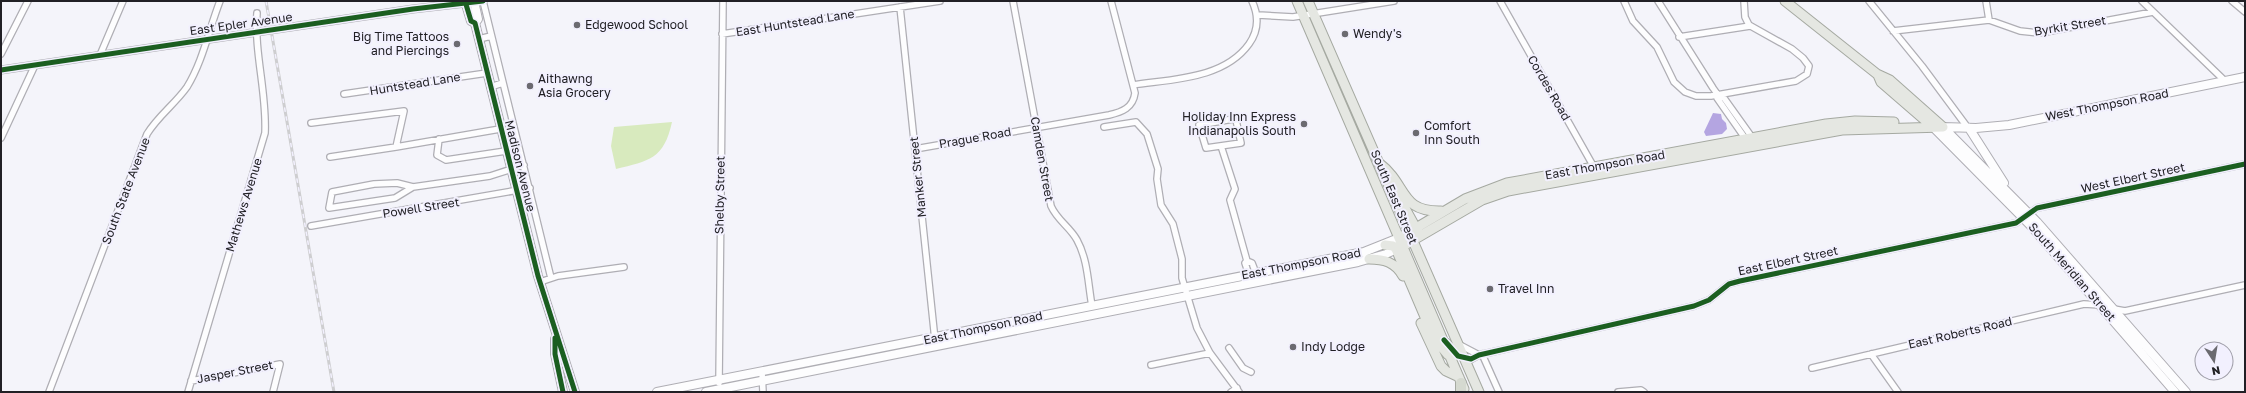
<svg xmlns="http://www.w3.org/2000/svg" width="2246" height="393" font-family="'Golos Text',sans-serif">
<rect width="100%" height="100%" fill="#f4f4fa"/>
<path fill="#d8eabe" d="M672 122C664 159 649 161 616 169L611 146 614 127Z"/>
<path fill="#b4a5e1" d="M1713 113 1721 114 1722 119 1726 123 1727 129 1722 134 1706 136 1704 132Z"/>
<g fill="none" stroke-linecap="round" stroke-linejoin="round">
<g stroke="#afaeb4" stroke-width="8">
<path id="minor" d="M483 1 551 278
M1013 1 1051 206C1057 220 1070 227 1077 240 1088 260 1088 284 1092 306
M1500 1 1595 169
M1624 1 1633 21 1657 47 1674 82 1685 92 1696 96H1711L1796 81 1807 74 1809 66 1803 58 1792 49 1749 25 1745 17 1744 1
M1658 1 1713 88 1718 95 1724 98 1754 140
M1869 1 1922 66 1968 128
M1986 1 1989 20
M2142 1 2225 81
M2232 1 2245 12
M900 7 935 340
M1258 15 1293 17 1394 1
M1893 31 1989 20 2020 31 2040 33 2153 12
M722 34 940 1
M1679 37 1750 26
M479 39 491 36
M1 54 28 1
M100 55 123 1
M1133 85C1172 79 1224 79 1249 44 1259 30 1259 16 1252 1
M490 87 503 83
M344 94 487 73
M1718 95 1717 98 1747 141
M1233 119 1236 120 1241 143 1206 148 1199 125Z
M311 123 404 111 396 147 500 129
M1104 127 1136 122 1147 134 1158 169 1157 179 1161 205 1173 224 1182 259V278L1197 328 1210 353 1239 392
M1 138 35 65
M439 139 437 155 446 160 506 151
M1221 146 1235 189 1230 200 1247 261 1252 263 1257 276
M915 149 1109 115C1122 112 1133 108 1135 93L1111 1
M330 157 396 147
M397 183 413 187 395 198 329 208 332 192 374 184Z
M413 187 490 176 524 165
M311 226 530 188
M1247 261 1245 263 1250 278
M540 282 558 276 624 267
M2114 309 2125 311 2245 285
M1447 342 1462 357 1470 360 1479 355 1694 306 1709 300 1729 284 1740 281 2016 223 2037 208 2245 164
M1460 345 1479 355
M1229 348 1243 368 1251 372
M1482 354 1499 392
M1871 354 1898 392
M1151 365 1210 353
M1812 368 2084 304 2100 305
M762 372 763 392
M191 381 280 364 273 392
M719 383 723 1
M49 392 147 134C158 116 175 104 187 87 203 61 209 29 220 1
M188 392 265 133C267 93 254 53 257 13
M1231 392 1237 388
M1618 392 1641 390 1644 392"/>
</g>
<g stroke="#afaeb4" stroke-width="9">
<path id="tertiary" d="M1 70 413 9 483 1"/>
</g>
<g stroke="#afaeb4" stroke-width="10">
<path id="secondary" d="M465 1 471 21 475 23 538 276 575 392
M474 1 478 19 475 23
M1933 127 2032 227 2175 392
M1943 127 2037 222 2186 392
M1943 127 1976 128 2009 125 2245 77
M1969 128 2004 183
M555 339V354L563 392
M657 392 1364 252 1399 238
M706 392 1358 262 1386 254 1401 247"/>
</g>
<g stroke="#a5a9a1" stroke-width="11">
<path id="primary" d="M1297 1 1464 389
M1308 1 1479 392
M1785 1 1877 74 1890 80 1943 127
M1878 75 1881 82 1933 127
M1379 163C1408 185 1399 212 1441 211
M1395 190 1418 232
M1399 238 1465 199 1507 183 1826 124 1855 121 1894 122
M1385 245 1393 246 1396 249 1434 338 1448 355
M1403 246 1482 200 1508 191 1842 130 1943 127
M1369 259C1384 259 1395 262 1403 276
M1421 323 1441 366 1446 371 1459 377"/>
</g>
<g stroke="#a5a9a1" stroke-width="12">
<path id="motorway" d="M1461 383V392"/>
</g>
<use href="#minor" stroke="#fdfdfe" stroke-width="5.5"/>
<use href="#tertiary" stroke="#fdfdfe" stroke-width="7"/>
<use href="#secondary" stroke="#fdfdfe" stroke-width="8"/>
<use href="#primary" stroke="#e5e7e2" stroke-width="9"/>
<use href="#motorway" stroke="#d5d9d0" stroke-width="10"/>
<g stroke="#ceced0" stroke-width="3">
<path id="rail" d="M266 1 334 392"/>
</g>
<use href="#rail" stroke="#f2f0fe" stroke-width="1.5" stroke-dasharray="4.5" stroke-linecap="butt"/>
<g stroke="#f2f0fe" stroke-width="8">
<path id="cycleway" d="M465 1 471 21 475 23 538 276 575 392
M1 70 413 9 483 1
M555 338V354L563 392
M1444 340 1458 356 1471 359 1479 355 1694 306 1709 300 1729 284 1740 281 2016 223 2037 208 2245 164"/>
</g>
<use href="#cycleway" stroke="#1b5e20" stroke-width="5"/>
</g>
<g fill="#6b6a70" stroke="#f2f0fe" stroke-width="1.5">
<circle cx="577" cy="25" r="4"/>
<circle cx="1345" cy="34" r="4"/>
<circle cx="457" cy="44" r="4"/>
<circle cx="530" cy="86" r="4"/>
<circle cx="1304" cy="124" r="4"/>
<circle cx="1416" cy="133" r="4"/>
<circle cx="1490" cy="289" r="4"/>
<circle cx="1293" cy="347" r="4"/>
</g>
<g text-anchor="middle" stroke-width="4" stroke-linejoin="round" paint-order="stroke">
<g font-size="12" fill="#212025" stroke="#f2f0fe">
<text transform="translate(795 23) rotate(-9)" y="4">East Huntstead Lane</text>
<text transform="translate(241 24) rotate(-8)" y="4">East Epler Avenue</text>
<text transform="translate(2070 26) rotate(-9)" y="4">Byrkit Street</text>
<text transform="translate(415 84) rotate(-9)" y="4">Huntstead Lane</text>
<text transform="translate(1549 88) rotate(60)" y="4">Cordes Road</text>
<text transform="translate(2107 105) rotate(-11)" y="4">West Thompson Road</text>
<text transform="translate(975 138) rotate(-10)" y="4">Prague Road</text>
<text transform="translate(1042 159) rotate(80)" y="4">Camden Street</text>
<text transform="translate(1605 165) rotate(-10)" y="4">East Thompson Road</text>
<text transform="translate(520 166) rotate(76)" y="4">Madison Avenue</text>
<text transform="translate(918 177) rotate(-96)" y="4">Manker Street</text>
<text transform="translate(2133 178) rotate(-12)" y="4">West Elbert Street</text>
<text transform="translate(126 191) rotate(-69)" y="4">South State Avenue</text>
<text transform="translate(720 195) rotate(-89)" y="4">Shelby Street</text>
<text transform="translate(1394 197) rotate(67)" y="4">South East Street</text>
<text transform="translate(244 205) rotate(-73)" y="4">Mathews Avenue</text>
<text transform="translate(421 208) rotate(-9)" y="4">Powell Street</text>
<text transform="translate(1788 261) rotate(-12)" y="4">East Elbert Street</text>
<text transform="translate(1301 264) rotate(-11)" y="4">East Thompson Road</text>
<text transform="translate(2072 272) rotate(49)" y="4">South Meridian Street</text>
<text transform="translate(983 328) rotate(-12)" y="4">East Thompson Road</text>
<text transform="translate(1960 333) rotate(-13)" y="4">East Roberts Road</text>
<text transform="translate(235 372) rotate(-11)" y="4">Jasper Street</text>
</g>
<g font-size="12" fill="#212025" stroke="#f2f0fe" text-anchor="start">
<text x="585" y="29">Edgewood School</text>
<text x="1353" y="38">Wendy's</text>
<text x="449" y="41" text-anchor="end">Big Time Tattoos<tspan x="449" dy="14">and Piercings</tspan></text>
<text x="538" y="83">Aithawng<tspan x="538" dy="14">Asia Grocery</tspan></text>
<text x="1296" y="121" text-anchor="end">Holiday Inn Express<tspan x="1296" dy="14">Indianapolis South</tspan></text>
<text x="1424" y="130">Comfort<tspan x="1424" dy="14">Inn South</tspan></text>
<text x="1498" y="293">Travel Inn</text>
<text x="1301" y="351">Indy Lodge</text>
</g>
</g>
<rect width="2246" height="393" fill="none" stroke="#212025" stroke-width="4"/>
<g transform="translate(2214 361) rotate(168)"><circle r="19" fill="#f2f0fe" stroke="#9e9da7"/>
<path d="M0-3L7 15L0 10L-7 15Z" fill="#6b6a70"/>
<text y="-6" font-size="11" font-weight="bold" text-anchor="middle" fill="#212025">N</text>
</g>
</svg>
